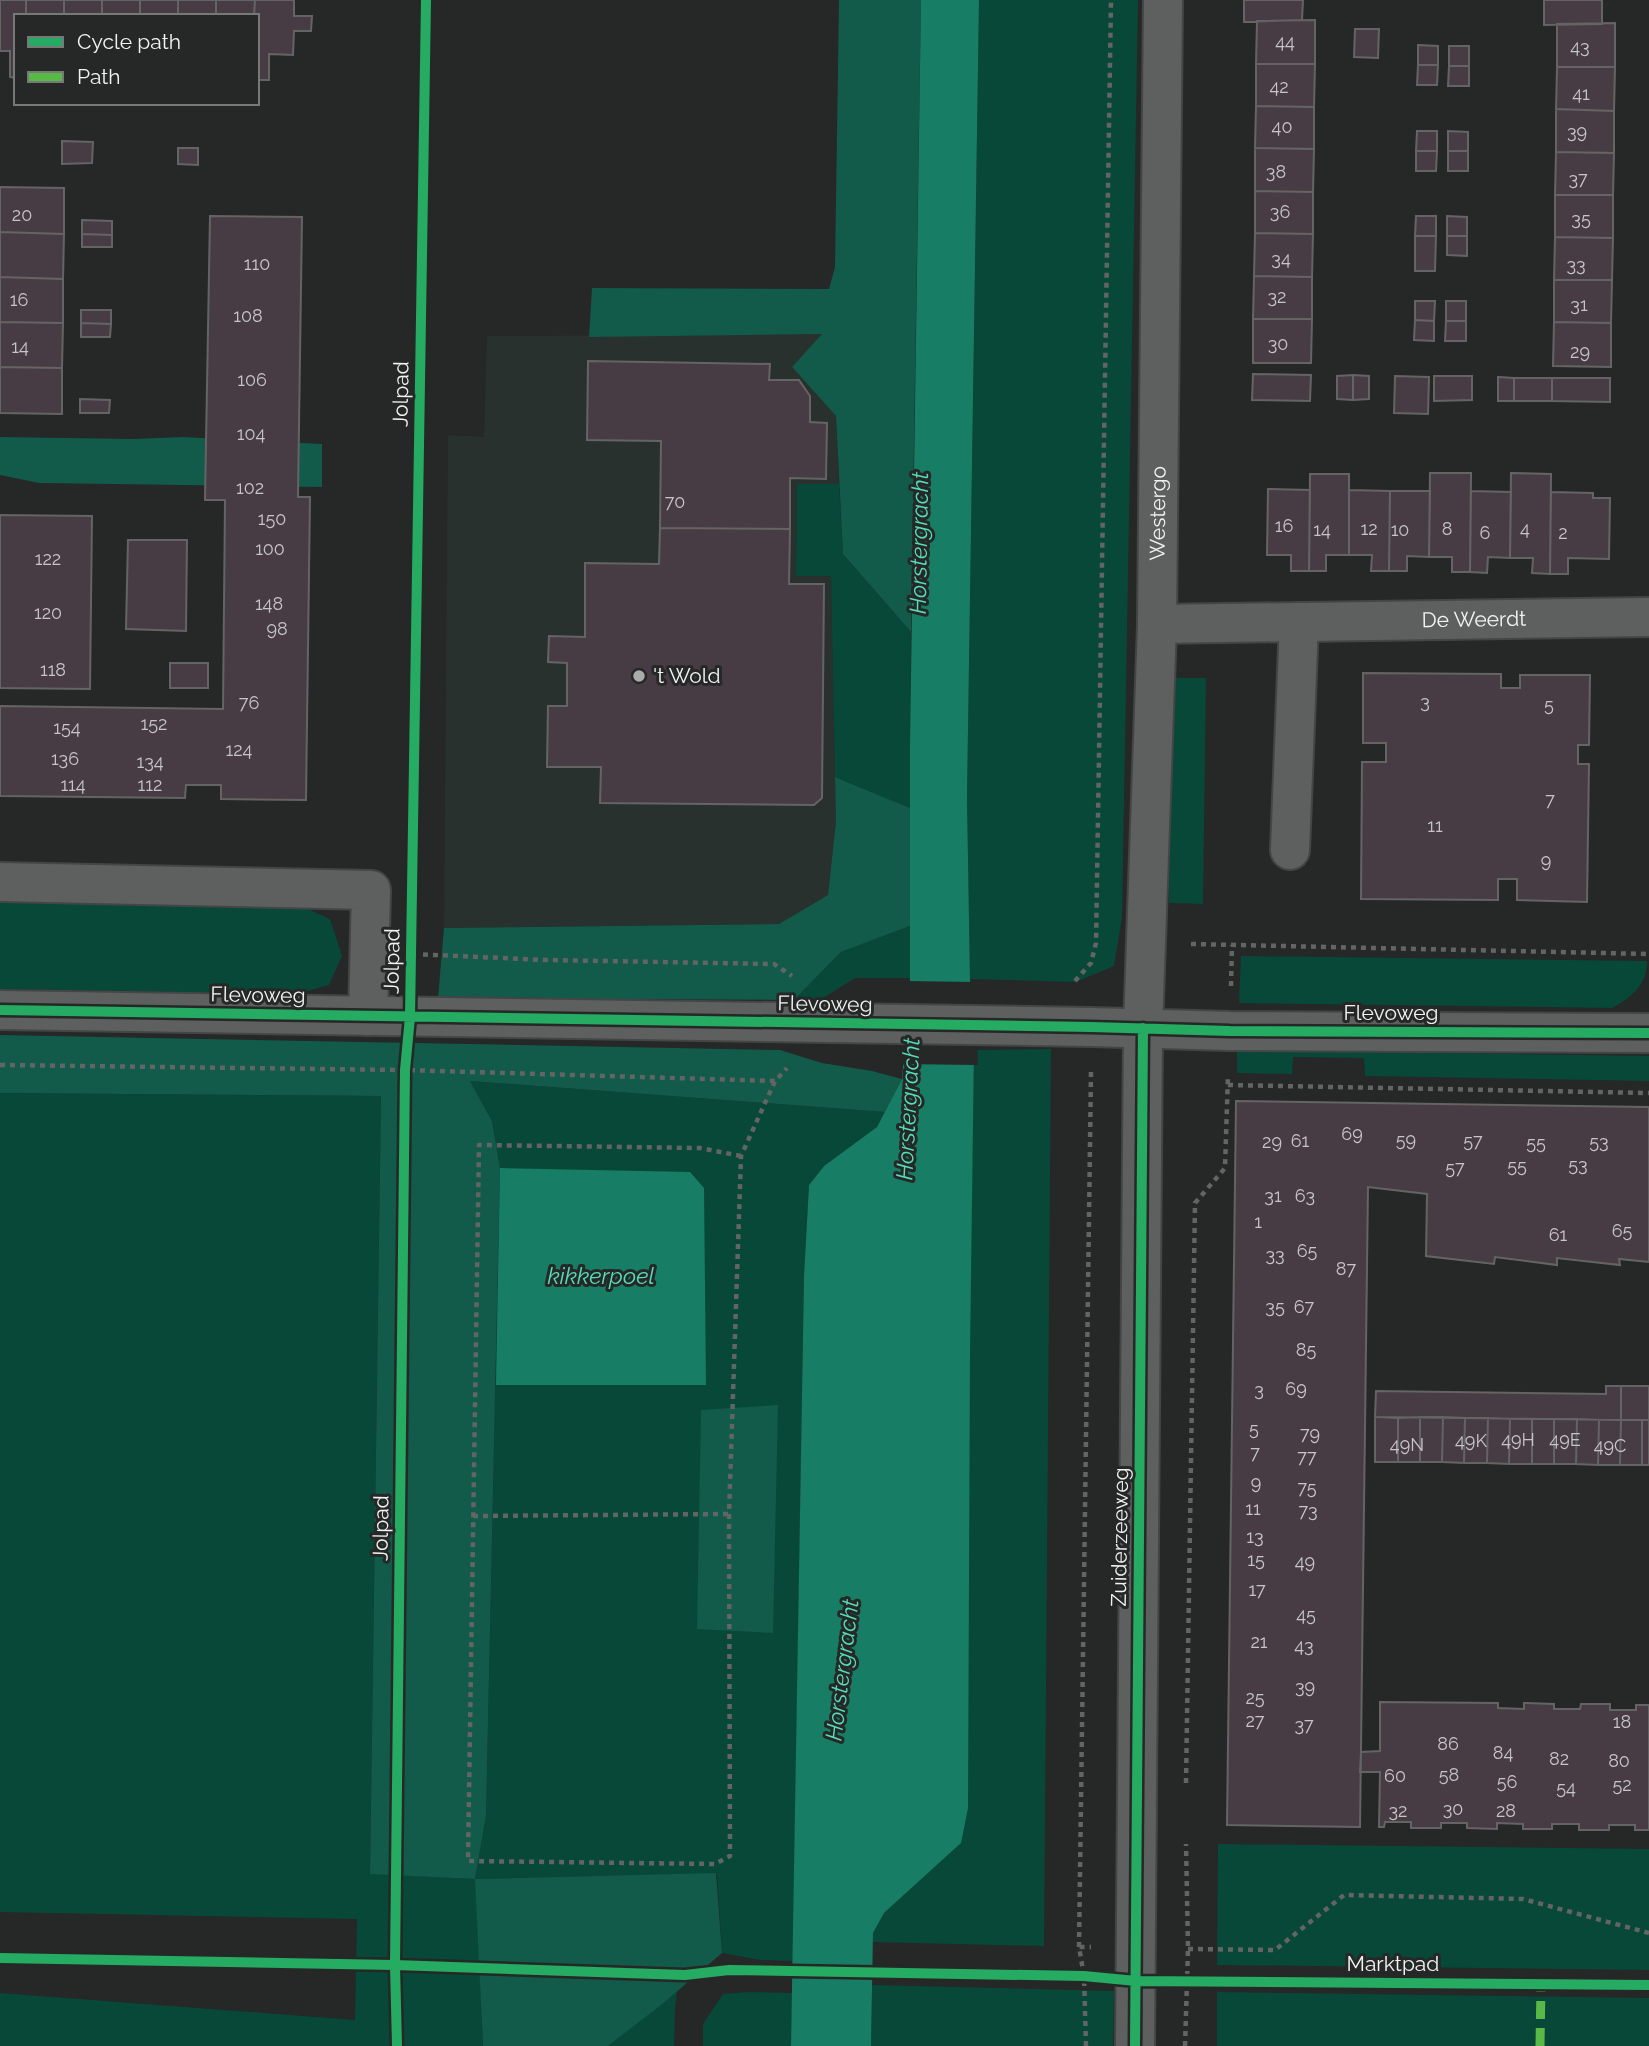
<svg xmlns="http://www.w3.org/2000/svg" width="1649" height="2046" font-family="Raleway,sans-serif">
<rect width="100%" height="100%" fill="#262727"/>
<path fill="#29312e" d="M823 334 792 367 836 416 839 484H797L796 575 831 576 836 821 828 895 779 924 444 928 448 435 484 437 487 336Z"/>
<path fill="#074839" d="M979 0H1138L1122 917 1114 966 1076 982 970 979 967 798Z
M797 484H839L843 554 911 632 910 808 835 777 831 576H796Z
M1171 678H1206L1203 904 1169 903Z
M0 896 297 904 330 919 342 956 329 985 297 994 0 989Z
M910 926V978H855L823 998 794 1000 841 952Z
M1241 956 1647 961C1647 985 1632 997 1612 1008L1239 1003Z
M1051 1049 1044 1946 873 1942V1933L884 1913 961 1843 974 1050Z
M1237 1050 1649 1056V1081L1365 1076 1364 1058 1293 1057 1292 1074 1237 1073Z
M470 1081 885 1112 877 1127 824 1166 809 1185 804 1276 793 1961 760 1960 722 1953 717 1874 476 1879 483 2046H0V1993L355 2020 357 1919 0 1912V1093L381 1096 370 1873 475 1879 486 1816 500 1168 492 1121Z
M1218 1844 1649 1849V1970L1217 1965Z
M872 1985 1114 1991 1113 2046H871Z
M677 1991 675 2010 674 2046H608Z
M749 1992 792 1993 791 2046H703V2024L723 1994Z
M1217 1992 1649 1998V2046H1217Z"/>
<path fill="#125a49" d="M839 0H921L911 632 843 554 836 416 792 367 822 334 589 337 592 288 829 289 835 267Z
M0 437 133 439 183 437 322 444V487L39 483 0 475Z
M835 777 910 808V926L841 952 794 1000 438 998 444 928 779 924 828 895 836 821Z
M0 1035 780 1050 822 1063 872 1071 902 1079 885 1112 470 1081 492 1121 500 1168 486 1816 475 1879 716 1873 722 1953 661 2005 608 2046H483L475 1879 370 1874 381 1096 0 1093Z
M778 1405 773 1633 697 1629 701 1410Z"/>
<path fill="#177d64" d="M921 0H979L967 798 970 979 974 1050 970 1353 968 1808 961 1843 884 1913 873 1933 871 2046H791L804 1276 809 1185 824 1166 877 1127 902 1079 910 978V744Z
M500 1168 690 1172 704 1188 706 1385H496Z"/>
<path fill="#262727" d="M906 981 974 982 978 1065 899 1064Z"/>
<path fill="#483c44" stroke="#646464" stroke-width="2" d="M0 0H26V16H16V78L10 77V51H0Z
M26 0H64V16H26Z
M64 0H102V16H64Z
M102 0H140V16H102Z
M140 0H178V16H140Z
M178 0H216V16H178Z
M216 0H255L254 16H216Z
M255 0H294V16H312L311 31H294L293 55 269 54V80H257V16H254Z
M1244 0H1303L1302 20 1244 22Z
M1544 0H1602V24L1544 25Z
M1315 20V64H1256L1257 21Z
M1615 23V67H1557V24Z
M1355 29H1379L1378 58 1354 57Z
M1418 45 1438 46V65H1418Z
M1449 46H1469V66H1449Z
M1256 64H1315L1314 107 1256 106Z
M1418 65H1438L1437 85H1417Z
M1449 66H1469V86H1448Z
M1557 67H1615L1614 111 1556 109Z
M1256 106 1314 107V149L1255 148Z
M1556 109 1614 111V153L1556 152Z
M1417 131H1437V151H1416Z
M1448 131 1468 132V151H1448Z
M62 141 93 142 92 163 62 164Z
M178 148H198V165L178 164Z
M1255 148 1314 149 1313 192 1255 191Z
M1416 151H1437L1436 171H1416Z
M1448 151H1468V171H1448Z
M1556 152 1614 153 1613 195H1555Z
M0 187 64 188V234L0 232Z
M1255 191 1313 192V234L1255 233Z
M1555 195H1613V238L1555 237Z
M210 216 302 217 298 497H310L306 800 221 799V785H186L185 798 0 796V706L223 709 225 500H205Z
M1416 216H1436V236H1415Z
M1447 216 1467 217V236H1447Z
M82 220 112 221V235L82 234Z
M0 232 64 234 63 279 0 277Z
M1255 233 1313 234 1312 277 1254 276Z
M82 234 112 235V247H82Z
M1415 236H1436L1435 271H1415Z
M1447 236H1467V256L1447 255Z
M1555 237 1613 238 1612 280H1554Z
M1254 276 1312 277V319H1253Z
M0 277 63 279V323L0 322Z
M1554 280H1612L1611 323 1554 322Z
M1415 301H1435L1434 321 1415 320Z
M1446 301H1466V321H1446Z
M81 310H111V324L81 323Z
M1253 319H1312L1311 363H1253Z
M1415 320 1434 321V341L1414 340Z
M1446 321H1466V341H1445Z
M0 322 63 323 62 368 0 367Z
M1554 322 1611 323V367L1553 366Z
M81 323 111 324 110 337H81Z
M588 361 770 364 769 380H799L810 396V422L827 423 826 479 790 478V529L660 528 661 441 587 440Z
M0 367 62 368V414L0 413Z
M1253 374 1311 375 1310 401 1252 400Z
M1353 375 1369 376V399L1353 400Z
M1353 375V400L1337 399V376Z
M1395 376 1429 377 1428 414 1394 413Z
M1434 376H1472V400L1434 401Z
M1498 377 1514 378V401H1498Z
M1514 378H1552V401H1514Z
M1552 378H1610V402L1552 401Z
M80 399 110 400 109 413H80Z
M1430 473H1471L1470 572H1452V557H1429Z
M1511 473 1551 474 1550 574 1532 573 1533 558H1510Z
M1310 474H1349V555H1326V571H1309Z
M1268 489 1310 490 1309 571H1291V555H1267Z
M1349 490 1390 491 1389 571H1371L1372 555H1349Z
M1390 491H1430L1429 557 1407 556V571H1389Z
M1471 491 1511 492 1510 558 1488 557 1487 573 1470 572Z
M1551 492 1593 493V498H1610L1609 559 1568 558V574H1550Z
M0 515 92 516 90 689 0 688Z
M660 528 790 529 789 584H824L822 798 814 805 600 803 601 767H547L548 706H567V663L548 662 549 636 585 637V563L659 564Z
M128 540H187L186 631 126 629Z
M170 663H208V688H170Z
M1363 673 1501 674V688H1520V675H1590L1589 745H1578V764H1589L1587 902 1517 900V879H1498V900L1361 899 1362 762H1386V743H1363Z
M1236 1101 1649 1107V1262L1619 1259 1620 1265 1557 1258V1265L1495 1257 1494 1264 1426 1256 1427 1194 1368 1187 1360 1827 1227 1825Z
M1606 1386H1621V1420L1375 1417 1376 1391 1606 1394Z
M1621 1386H1649V1420H1621Z
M1375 1417 1398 1418V1462H1375Z
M1420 1417V1462H1398V1418Z
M1420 1417H1443L1442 1462H1420Z
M1443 1417 1465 1418 1464 1463 1442 1462Z
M1465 1418H1488L1487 1463H1464Z
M1488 1418 1510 1419 1509 1464 1487 1463Z
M1510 1419H1532V1464H1509Z
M1532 1419H1554V1464H1532Z
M1554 1419H1577L1576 1464H1554Z
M1577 1419 1599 1420 1598 1465 1576 1464Z
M1599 1420H1621L1620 1465H1598Z
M1621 1420H1642V1465H1620Z
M1642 1420H1649V1465H1642Z
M1380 1702 1498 1703V1708L1524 1709V1703H1527L1554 1704V1709H1580L1581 1704H1610V1710H1636V1705H1649V1830H1635V1825H1609V1830H1579V1824H1552V1829H1523V1824L1497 1823V1829L1467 1828V1823H1441V1828H1411V1822H1385L1384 1827H1379L1380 1772H1360L1361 1752 1380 1751Z"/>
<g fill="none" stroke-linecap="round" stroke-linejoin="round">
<g stroke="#444545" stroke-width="42">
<g id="minor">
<path id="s1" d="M1157 624 1649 617"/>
<path d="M1290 850 1299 622"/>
<path d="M0 882 371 890 368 1016"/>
<path d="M0 1010 1091 1027 1230 1031 1649 1033"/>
<path id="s2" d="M1135 2046 1143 1028 1157 624 1163 0"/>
</g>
</g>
<path stroke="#636464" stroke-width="4.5" stroke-dasharray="5 5" stroke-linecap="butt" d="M1191 944 1649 954
M413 954 546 960 774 964 792 976
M1075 981 1091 963 1096 943 1111 0
M1231 986 1232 945
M0 1065 405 1070 775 1081
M1228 1085 1649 1093
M741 1156 700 1148 479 1145 468 1861 715 1864 730 1856 729 1514 741 1156 775 1081 787 1068
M473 1516 729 1514
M1186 1783 1195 1203 1225 1168 1228 1075
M1079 1947 1091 1072
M1188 1949 1275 1950 1344 1895 1523 1899 1649 1933
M1086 2046 1084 1976 1079 1947H1091
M1185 2046 1188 1949 1186 1844"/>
<use href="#minor" stroke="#5e605f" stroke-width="38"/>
<path stroke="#58b947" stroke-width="9" stroke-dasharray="18 9" stroke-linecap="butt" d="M1540 2046 1541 1984"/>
<g stroke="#252827" stroke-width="15">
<path id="cycleway" d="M0 1010 1091 1027 1230 1031 1649 1033
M0 1958 395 1965 685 1975 729 1970 1084 1976 1136 1981 1649 1985
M397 2046 395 1965 405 1070 410 1017 426 0
M1135 2046 1143 1028"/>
</g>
<use href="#cycleway" stroke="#26ab63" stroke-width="10"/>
</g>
<circle fill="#aaacab" stroke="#252827" stroke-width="2.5" cx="639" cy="676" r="7"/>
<g text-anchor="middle" stroke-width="6" stroke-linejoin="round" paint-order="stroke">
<g font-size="18" fill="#c7c5c6">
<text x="1285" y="48">44</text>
<text x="1580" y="53">43</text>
<text x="1279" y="93">42</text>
<text x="1581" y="100">41</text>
<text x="1282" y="133">40</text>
<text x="1577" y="138">39</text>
<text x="1276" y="178">38</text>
<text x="1578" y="185">37</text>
<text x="1280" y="218">36</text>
<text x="22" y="221">20</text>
<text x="1581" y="225">35</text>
<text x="1281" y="265">34</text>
<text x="257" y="270">110</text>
<text x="1576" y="271">33</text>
<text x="1277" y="303">32</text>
<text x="19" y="306">16</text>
<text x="1579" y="311">31</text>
<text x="248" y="322">108</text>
<text x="1278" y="350">30</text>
<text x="20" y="353">14</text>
<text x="1580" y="358">29</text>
<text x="252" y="386">106</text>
<text x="251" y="440">104</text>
<text x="250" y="494">102</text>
<text x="675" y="508">70</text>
<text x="272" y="525">150</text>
<text x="1284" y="532">16</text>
<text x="1369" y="535">12</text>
<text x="1447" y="535">8</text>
<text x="1525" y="535">4</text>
<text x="1322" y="536">14</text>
<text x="1400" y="536">10</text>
<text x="1485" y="539">6</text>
<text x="1563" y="539">2</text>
<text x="270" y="555">100</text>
<text x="48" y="565">122</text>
<text x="269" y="610">148</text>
<text x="48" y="619">120</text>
<text x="277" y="635">98</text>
<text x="53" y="676">118</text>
<text x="1425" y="708">3</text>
<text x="249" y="709">76</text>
<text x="1549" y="711">5</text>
<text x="154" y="730">152</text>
<text x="67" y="734">154</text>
<text x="239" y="756">124</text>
<text x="65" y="765">136</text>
<text x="150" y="768">134</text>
<text x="73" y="791">114</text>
<text x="150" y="791">112</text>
<text x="1550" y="806">7</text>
<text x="1435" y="832">11</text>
<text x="1546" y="867">9</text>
<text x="1352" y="1140">69</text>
<text x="1406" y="1146">59</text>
<text x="1300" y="1147">61</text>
<text x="1473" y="1147">57</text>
<text x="1272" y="1148">29</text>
<text x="1599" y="1148">53</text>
<text x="1536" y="1149">55</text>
<text x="1578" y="1171">53</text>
<text x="1517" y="1172">55</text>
<text x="1455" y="1174">57</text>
<text x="1273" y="1202">31</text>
<text x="1305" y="1202">63</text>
<text x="1258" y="1228">1</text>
<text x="1622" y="1237">65</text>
<text x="1558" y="1241">61</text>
<text x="1307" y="1257">65</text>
<text x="1275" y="1261">33</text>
<text x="1346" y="1275">87</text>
<text x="1275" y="1313">35</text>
<text x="1304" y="1313">67</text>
<text x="1306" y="1356">85</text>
<text x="1296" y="1395">69</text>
<text x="1259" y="1396">3</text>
<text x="1254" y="1435">5</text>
<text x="1310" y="1440">79</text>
<text x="1518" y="1446">49H</text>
<text x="1565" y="1446">49E</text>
<text x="1471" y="1447">49K</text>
<text x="1407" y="1451">49N</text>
<text x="1610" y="1452">49C</text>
<text x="1255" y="1459">7</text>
<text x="1307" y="1463">77</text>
<text x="1256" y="1489">9</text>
<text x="1307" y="1494">75</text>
<text x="1253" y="1515">11</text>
<text x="1308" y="1517">73</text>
<text x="1255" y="1543">13</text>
<text x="1256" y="1566">15</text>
<text x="1305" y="1568">49</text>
<text x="1257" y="1596">17</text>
<text x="1306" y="1621">45</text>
<text x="1259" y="1648">21</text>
<text x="1304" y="1652">43</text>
<text x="1305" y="1693">39</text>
<text x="1255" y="1704">25</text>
<text x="1255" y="1727">27</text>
<text x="1622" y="1728">18</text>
<text x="1304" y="1731">37</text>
<text x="1448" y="1750">86</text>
<text x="1503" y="1759">84</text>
<text x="1559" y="1765">82</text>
<text x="1619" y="1767">80</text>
<text x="1449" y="1781">58</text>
<text x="1395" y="1782">60</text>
<text x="1507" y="1788">56</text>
<text x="1622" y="1791">52</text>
<text x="1566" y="1794">54</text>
<text x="1453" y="1815">30</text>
<text x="1398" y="1817">32</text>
<text x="1506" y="1817">28</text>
</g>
<g font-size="21" fill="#f1f3f2" stroke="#252827">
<text transform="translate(401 394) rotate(-89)" y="7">Jolpad</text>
<text dy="7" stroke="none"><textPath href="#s2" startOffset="1533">Westergo</textPath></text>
<text dy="7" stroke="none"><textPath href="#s1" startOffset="317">De Weerdt</textPath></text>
<text transform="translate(392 961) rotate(-89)" y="7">Jolpad</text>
<text transform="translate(258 995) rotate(1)" y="7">Flevoweg</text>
<text transform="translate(825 1004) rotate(1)" y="7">Flevoweg</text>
<text x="1391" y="1020">Flevoweg</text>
<text transform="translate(381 1528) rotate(-89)" y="7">Jolpad</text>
<text transform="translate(1120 1537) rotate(-89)" y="7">Zuiderzeeweg</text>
<text x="1393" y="1971">Marktpad</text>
</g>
<g font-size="21" fill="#f1f3f2" stroke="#252827" text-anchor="start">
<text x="653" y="683">'t Wold</text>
</g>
<g font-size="23" font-style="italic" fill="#55dfb9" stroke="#252827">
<text transform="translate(919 543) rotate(-89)" y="8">Horstergracht</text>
<text transform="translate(908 1109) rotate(-87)" y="8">Horstergracht</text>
<text x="601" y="1284">kikkerpoel</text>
<text transform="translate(842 1670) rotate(-83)" y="8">Horstergracht</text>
</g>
</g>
<rect x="14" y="14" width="245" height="91" fill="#252827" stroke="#777978" stroke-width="2"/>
<rect x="28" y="37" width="35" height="10" fill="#26ab63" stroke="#777978" stroke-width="2"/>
<text x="77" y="49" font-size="21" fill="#f1f3f2">Cycle path</text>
<rect x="28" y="72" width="35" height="10" fill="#58b947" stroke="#777978" stroke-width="2"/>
<text x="77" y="84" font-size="21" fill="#f1f3f2">Path</text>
</svg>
